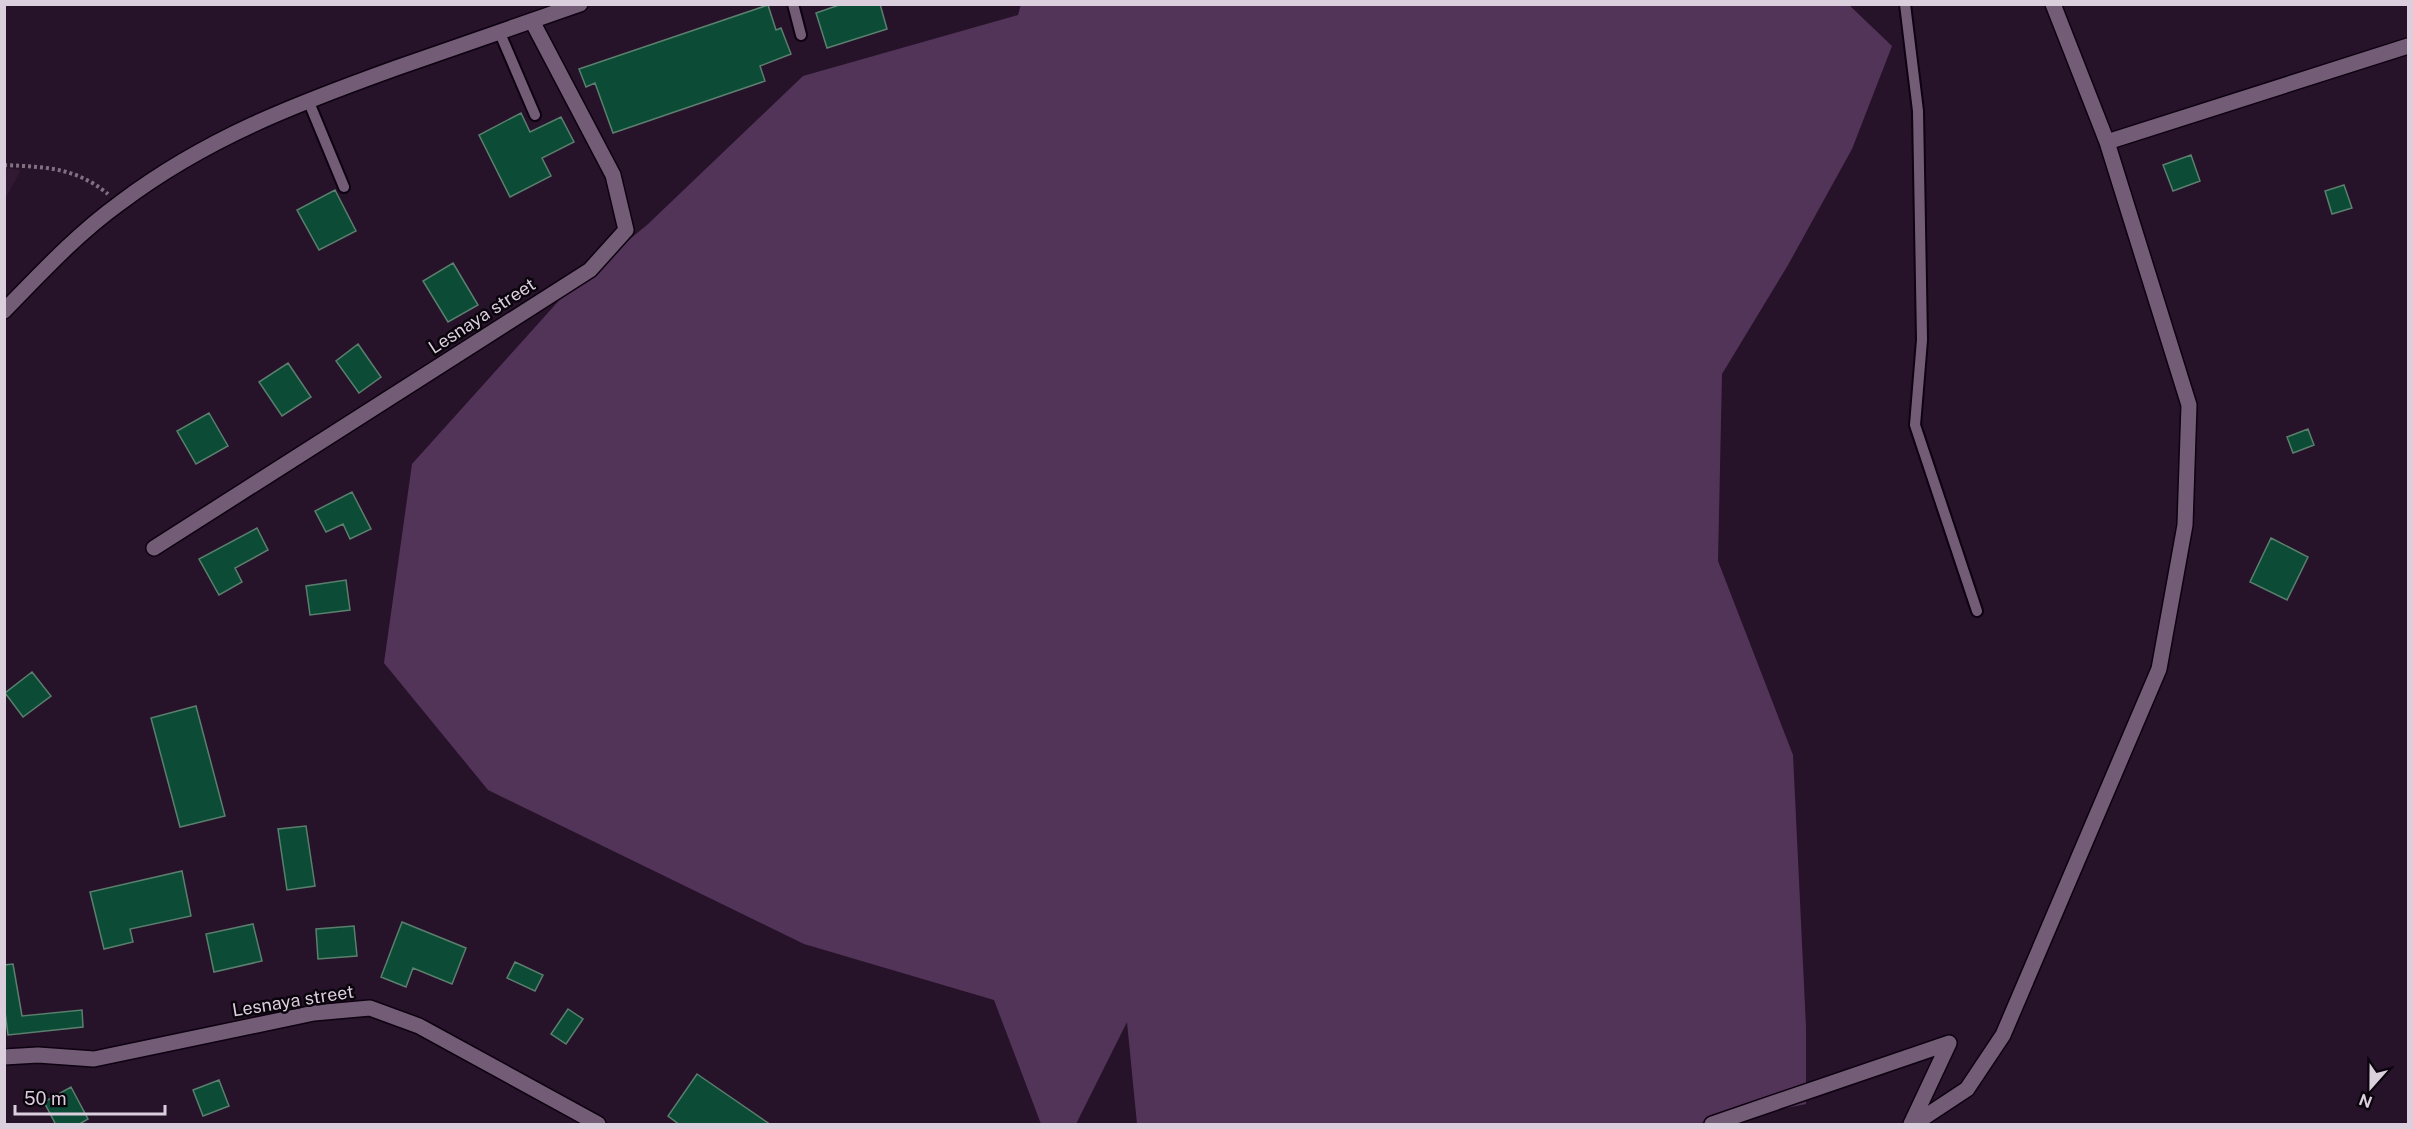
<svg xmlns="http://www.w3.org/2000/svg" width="2413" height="1129" font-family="'Public Sans',sans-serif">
<rect width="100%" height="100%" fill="#261329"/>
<path fill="#311934" d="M5 168 21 170 5 199 4 168Z"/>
<path fill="#533459" d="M1021 4H1710L1713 6 1848 4 1892 46 1852 149 1788 265 1722 374 1718 561 1793 755 1806 1027V1104L1734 1119 1691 1124H1137L1127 1022 1076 1124H1041L994 1000 804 944 488 790 384 663 412 464 572 286 647 225 803 76 1018 15Z"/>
<path fill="#0c4c36" stroke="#5b7f6e" stroke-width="1.5" d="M842 4H880L887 29 827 48 816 13Z
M768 5 776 30 781 28 791 54 760 66 765 81 613 133 595 83 586 87 579 69Z
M521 113 530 132 561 117 574 142 542 158 551 176 510 197 479 135Z
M2191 155 2200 181 2173 191 2163 165Z
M2344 185 2352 208 2332 214 2325 191Z
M335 190 356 231 319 250 297 210Z
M453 263 478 305 448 322 423 281Z
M358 344 381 377 359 393 336 361Z
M288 363 311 397 282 416 259 382Z
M209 413 228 446 196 464 177 431Z
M2308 429 2314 445 2293 453 2287 437Z
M352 492 371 529 350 539 343 524 326 532 315 511Z
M257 528 268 550 235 568 242 582 219 595 199 559Z
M2271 538 2308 557 2287 600 2250 582Z
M346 580 350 610 310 615 306 586Z
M32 672 51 696 23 717 5 693Z
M196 706 225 816 180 827 151 718Z
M306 826 315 886 287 890 278 829Z
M182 871 191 916 130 929 133 942 104 949 90 892Z
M402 922 466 948 452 984 413 968 406 987 381 977Z
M253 924 262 961 214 972 206 934Z
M354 926 357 956 318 959 316 929Z
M515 962 543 975 535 991 507 978Z
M13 964 22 1016 82 1010 83 1027 8 1035 4 1004V965Z
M568 1009 583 1019 566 1044 551 1034Z
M697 1074 771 1125H680L668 1116Z
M219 1080 229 1106 203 1116 193 1090Z
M71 1087 88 1119 78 1125H56L44 1102Z"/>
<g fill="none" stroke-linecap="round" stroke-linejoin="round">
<g stroke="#0e0111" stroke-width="14">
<path id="lane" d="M793 4 801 35
M1905 4 1918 111 1922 340 1915 425 1977 611
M499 31 535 115
M308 100 344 187"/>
</g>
<g stroke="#0e0111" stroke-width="18">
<path id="street" d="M2107 142 2408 46
M154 548 590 270 626 230 613 175 532 21
M4 1057 38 1055 94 1059 314 1013 370 1008 419 1026 598 1124
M1712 1124 1949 1043 1911 1124
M1914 1124 1967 1089 2003 1035 2159 669 2185 525 2189 405 2107 142 2053 4"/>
</g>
<g stroke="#0e0111" stroke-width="18">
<path id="secondary" d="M4 311C41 273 77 234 120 203 206 138 296 104 396 68 457 47 518 25 580 4"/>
</g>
<path stroke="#807082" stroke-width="4" stroke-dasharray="3 3" stroke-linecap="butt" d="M4 165C45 167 75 167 108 194"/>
<use href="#lane" stroke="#735d76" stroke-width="10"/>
<use href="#street" stroke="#735d76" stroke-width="15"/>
<use href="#secondary" stroke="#735d76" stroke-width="15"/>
</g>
<g text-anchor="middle" stroke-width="5" stroke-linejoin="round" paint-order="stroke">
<g font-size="18" fill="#dbcedd" stroke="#0a040c">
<text transform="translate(482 316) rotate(-33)" y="6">Lesnaya street</text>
<text transform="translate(293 1001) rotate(-9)" y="6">Lesnaya street</text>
</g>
</g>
<rect width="2413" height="1129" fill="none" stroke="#dbcedd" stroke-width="12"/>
<g transform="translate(2371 1087) rotate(201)" stroke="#0a040c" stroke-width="4.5" paint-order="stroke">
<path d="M0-4.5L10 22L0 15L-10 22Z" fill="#dbcedd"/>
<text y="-9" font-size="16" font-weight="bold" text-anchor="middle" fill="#dbcedd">N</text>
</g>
<path d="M15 1105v9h150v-9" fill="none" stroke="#dbcedd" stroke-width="3"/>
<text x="24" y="1105" font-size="18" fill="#dbcedd" stroke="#0a040c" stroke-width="4.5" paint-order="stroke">50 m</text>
</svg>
